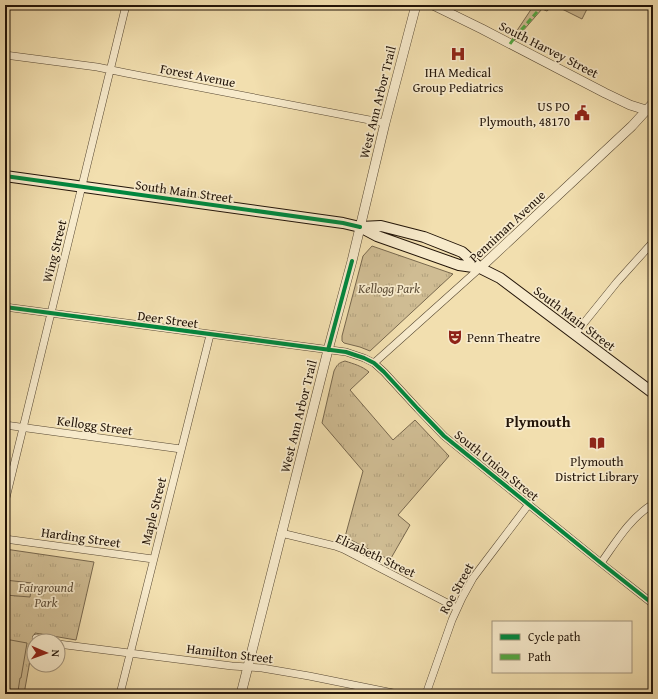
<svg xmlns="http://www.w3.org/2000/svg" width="658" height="699" font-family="'Gentium Book Plus',serif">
<defs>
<pattern id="grass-tufts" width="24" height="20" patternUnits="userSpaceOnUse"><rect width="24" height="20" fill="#cfbc93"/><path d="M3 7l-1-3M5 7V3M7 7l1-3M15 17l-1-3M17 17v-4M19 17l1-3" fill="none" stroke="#b1a17d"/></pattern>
</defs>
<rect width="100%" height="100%" fill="#f2dfaf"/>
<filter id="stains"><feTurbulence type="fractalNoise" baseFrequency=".005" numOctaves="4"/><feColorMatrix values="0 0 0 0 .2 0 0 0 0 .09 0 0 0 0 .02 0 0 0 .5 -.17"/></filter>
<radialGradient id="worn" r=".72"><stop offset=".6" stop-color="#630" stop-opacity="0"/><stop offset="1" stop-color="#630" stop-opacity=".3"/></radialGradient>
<path fill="url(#grass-tufts)" stroke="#78684e" d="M534 5H554L547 11 542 9 515 40 512 38Z
M554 5H589L582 19Z
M372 246 453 274 370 351 360 347 344 343 342 341V336L363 256Z
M345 361C354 364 362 366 369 372L350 390 393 440 415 420 449 456 398 515 410 525 390 560 345 537 363 471 322 423 334 371C337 365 338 363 345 361Z
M5 549 94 562 76 640 35 633 24 694H5Z"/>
<path fill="#cfbc93" stroke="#78684e" d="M5 580 32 583 30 597 5 595Z
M5 639 27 643 21 678H20L18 691 5 688Z"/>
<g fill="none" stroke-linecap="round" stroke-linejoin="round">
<g stroke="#564732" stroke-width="8">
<path id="minor" d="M5 55 97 67 126 73 385 123
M5 307 346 352 364 358 374 363 384 372 418 409 444 436 601 563 653 604
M575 334 617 282 653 242
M374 363 480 268
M5 425 181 449
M5 502 126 5
M281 533 335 546 343 549 457 608
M5 539 153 559
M601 563C616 542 630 518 653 504
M36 638 47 641
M58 644 232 666 262 668 309 676 398 694
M120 694 210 335
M426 694 452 620 462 598 473 578 485 562 529 504"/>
</g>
<g stroke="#564732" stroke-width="10">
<path id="tertiary" d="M433 5 482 29 605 93 630 105 646 110
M480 268 632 126 653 103
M241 694 328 350 352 261 385 123 416 5"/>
</g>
<g stroke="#221408" stroke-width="12">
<path id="secondary" d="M5 176 343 223 360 227 377 236 459 265 480 268
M360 227 381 226 424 237 462 252 480 268 500 278 653 393"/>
</g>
<use href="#minor" stroke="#f7eacb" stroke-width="7"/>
<use href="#tertiary" stroke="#f7eacb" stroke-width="9"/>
<use href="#secondary" stroke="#f7eacb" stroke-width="10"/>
<path stroke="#53a841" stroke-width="3" stroke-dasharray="6 3" stroke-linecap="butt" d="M510 44 515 37 543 5 546 7 550 5"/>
<g stroke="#f7eacb" stroke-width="6">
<path id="cycleway" d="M5 176 343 223 360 227
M5 307 346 352 364 358 374 363 384 372 418 409 444 436 601 563 653 604
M328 350 352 261"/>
</g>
<use href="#cycleway" stroke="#00873e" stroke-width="4"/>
</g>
<defs>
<g id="hospital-bare" transform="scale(1.2)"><path d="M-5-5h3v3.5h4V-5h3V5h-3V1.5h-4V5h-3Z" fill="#8f2418" stroke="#f7eacb" stroke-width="2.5" paint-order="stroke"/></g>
<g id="civic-bare" transform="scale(1.2)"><path d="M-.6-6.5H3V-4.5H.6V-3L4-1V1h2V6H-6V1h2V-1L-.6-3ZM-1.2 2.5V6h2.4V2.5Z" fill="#8f2418" stroke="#f7eacb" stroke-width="2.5" paint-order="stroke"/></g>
<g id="theatre-bare" transform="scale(1.2)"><path d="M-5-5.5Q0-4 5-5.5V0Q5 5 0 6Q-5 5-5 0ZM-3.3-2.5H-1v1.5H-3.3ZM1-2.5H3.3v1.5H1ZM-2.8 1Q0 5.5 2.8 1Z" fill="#8f2418" stroke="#f7eacb" stroke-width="2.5" paint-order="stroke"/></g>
<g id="library-bare" transform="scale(1.2)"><path d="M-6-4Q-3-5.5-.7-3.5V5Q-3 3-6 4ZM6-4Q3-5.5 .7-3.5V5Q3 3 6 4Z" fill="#8f2418" stroke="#f7eacb" stroke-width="2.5" paint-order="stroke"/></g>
</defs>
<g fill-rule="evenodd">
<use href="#hospital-bare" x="458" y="54"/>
<use href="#civic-bare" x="582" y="113"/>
<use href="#theatre-bare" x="455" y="337"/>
<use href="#library-bare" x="597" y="443"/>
</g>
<g text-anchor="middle" stroke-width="3.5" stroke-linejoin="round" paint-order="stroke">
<g font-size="13" fill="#221408" stroke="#f7eacb">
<text transform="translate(549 49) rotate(27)" y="5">South Harvey Street</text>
<text transform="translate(198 75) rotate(11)" y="5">Forest Avenue</text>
<text transform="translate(377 102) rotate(-76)" y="5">West Ann Arbor Trail</text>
<text transform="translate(184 191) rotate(8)" y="5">South Main Street</text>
<text transform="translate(507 226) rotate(-43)" y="5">Penniman Avenue</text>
<text transform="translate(54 251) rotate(-76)" y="5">Wing Street</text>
<text transform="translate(575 318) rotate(37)" y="5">South Main Street</text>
<text transform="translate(168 319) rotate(8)" y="5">Deer Street</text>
<text transform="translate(298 416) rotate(-76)" y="5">West Ann Arbor Trail</text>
<text transform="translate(95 425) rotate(8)" y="5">Kellogg Street</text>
<text transform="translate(497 465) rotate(39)" y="5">South Union Street</text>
<text transform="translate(153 511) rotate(-76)" y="5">Maple Street</text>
<text transform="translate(81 537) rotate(8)" y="5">Harding Street</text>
<text transform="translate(376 555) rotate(25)" y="5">Elizabeth Street</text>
<text transform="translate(456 588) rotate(-61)" y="5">Roe Street</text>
<text transform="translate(230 653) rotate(7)" y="5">Hamilton Street</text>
</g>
<g font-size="13" fill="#221408" stroke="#f7eacb">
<text x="458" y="77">IHA Medical<tspan x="458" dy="15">Group Pediatrics</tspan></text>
<text x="570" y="111" text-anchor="end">US PO<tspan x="570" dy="15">Plymouth, 48170</tspan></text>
<text x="467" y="342" text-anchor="start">Penn Theatre</text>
<text x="597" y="466">Plymouth<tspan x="597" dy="15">District Library</tspan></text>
</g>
<g font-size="13" font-style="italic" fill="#5f4f39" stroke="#f7eacb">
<text x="389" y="293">Kellogg Park</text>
<text x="46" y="592">Fairground<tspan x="46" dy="15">Park</tspan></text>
</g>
<g font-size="15" font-weight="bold" fill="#221408" stroke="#f7eacb">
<text x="538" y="427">Plymouth</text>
</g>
</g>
<rect width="658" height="699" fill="none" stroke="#f2dfaf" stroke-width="20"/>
<rect x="6" y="6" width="646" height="687" fill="none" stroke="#221408" stroke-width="2"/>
<rect x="10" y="10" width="638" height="679" fill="none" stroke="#221408"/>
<rect x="492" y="621" width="140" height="52" fill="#f7eacb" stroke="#a2947d"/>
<rect x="500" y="634" width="20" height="6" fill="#00873e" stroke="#a2947d"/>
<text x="528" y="641" font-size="12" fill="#221408">Cycle path</text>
<rect x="500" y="654" width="20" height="6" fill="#53a841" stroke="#a2947d"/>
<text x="528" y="661" font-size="12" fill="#221408">Path</text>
<g transform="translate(46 653) rotate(92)"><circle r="19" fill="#f7eacb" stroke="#a2947d"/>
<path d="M0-3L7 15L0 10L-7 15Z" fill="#8f2418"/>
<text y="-6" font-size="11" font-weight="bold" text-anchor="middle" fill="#221408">N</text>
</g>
<rect width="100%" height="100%" filter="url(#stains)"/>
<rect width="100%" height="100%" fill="url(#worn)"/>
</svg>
